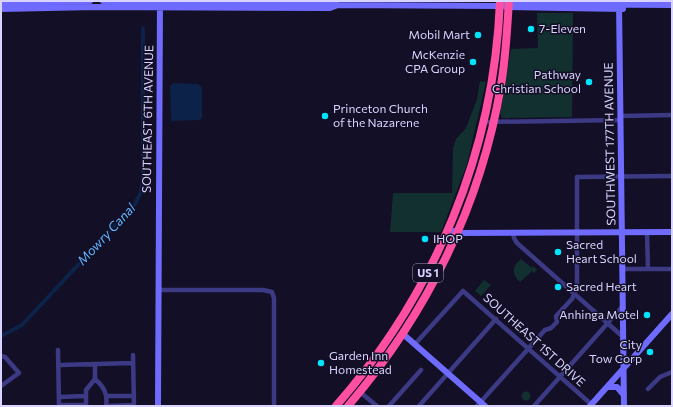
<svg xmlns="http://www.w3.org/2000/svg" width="673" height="407" font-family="Commissioner,sans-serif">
<rect width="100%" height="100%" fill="#130f26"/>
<path fill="#12302f" d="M537 13H573L572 117 502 118 500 113 511 49 538 48Z
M480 81 486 82 467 164 441 232H390L393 193H452L453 148 456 139 466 128 477 99Z
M521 259 532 268 533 266 537 270 534 273 532 271 520 282C511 274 512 266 521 259Z
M484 280 491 285 481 296 475 291Z
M521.5 396a4.5 4.5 0 1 1 9 0a4.5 4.5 0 1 1-9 0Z"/>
<path fill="#0c2248" d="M173 83 198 84 202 88V118L200 120 171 121 170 86Z"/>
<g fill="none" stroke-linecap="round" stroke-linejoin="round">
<path stroke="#0c2248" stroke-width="4" d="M1 336 22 325 135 204 141 192 143 180V28"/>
<path stroke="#3d3a85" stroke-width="4.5" d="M621 116 672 115
M484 122 621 120
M647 232 648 269
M513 233 514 238 517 243 622 336
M622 269H672
M158 290H263L272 292 274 298V406
M415 344 463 291 591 404
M58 350 59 406
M133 355 134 406
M1 356 5 357 19 373 1 386
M59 365 133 363
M95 379C104 387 108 394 106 406
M648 389 660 377 672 372
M360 392 377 406
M107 396H134
M59 397 85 396
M59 405H86
M86 406V390L95 379V364
M106 406 134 405
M389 406 421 370
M419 406 496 319
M477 406 545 330 551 328 557 322 556 316 572 299 577 288V177L672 176
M534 406 622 307"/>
<path stroke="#6f6bff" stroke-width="6" d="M103 1 330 2 338 5
M619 2 624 406
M1 3 90 1
M506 7 623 9
M1 9 94 7 330 8 338 5 500 6 509 4 672 5
M449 230 461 233 672 232
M403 334 485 406
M607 387H617L623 394
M158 406 160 1
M590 406 672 314"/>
<path stroke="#ff4fa3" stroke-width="8" d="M336 406C435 293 494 152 500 1
M348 406C427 314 481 205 501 85 506 57 507 29 509 1"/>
</g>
<g fill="#00e5ff" stroke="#130f26" stroke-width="1.5">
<circle cx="531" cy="29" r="4"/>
<circle cx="478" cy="35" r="4"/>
<circle cx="473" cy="62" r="4"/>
<circle cx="589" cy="82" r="4"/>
<circle cx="325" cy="116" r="4"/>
<circle cx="425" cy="239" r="4"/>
<circle cx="558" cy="252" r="4"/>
<circle cx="558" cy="287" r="4"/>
<circle cx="647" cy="315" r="4"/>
<circle cx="650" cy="352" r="4"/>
<circle cx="321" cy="363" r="4"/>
</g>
<g text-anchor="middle" stroke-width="3" stroke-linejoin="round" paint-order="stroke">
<rect fill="#130f26" stroke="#9e99be" stroke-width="1" x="413" y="264" width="30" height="18" rx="3"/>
<g font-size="11" font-weight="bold" fill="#d9d4ff">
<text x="428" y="277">US 1</text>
</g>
<g font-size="12" fill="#d9d4ff" stroke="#130f26" text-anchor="start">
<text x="539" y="33">7-Eleven</text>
<text x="470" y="39" text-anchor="end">Mobil Mart</text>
<text x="465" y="59" text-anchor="end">McKenzie<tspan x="465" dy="14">CPA Group</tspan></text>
<text x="581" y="79" text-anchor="end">Pathway<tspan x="581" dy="14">Christian School</tspan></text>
<text x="333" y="113">Princeton Church<tspan x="333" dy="14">of the Nazarene</tspan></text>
<text x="433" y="243">IHOP</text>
<text x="566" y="249">Sacred<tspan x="566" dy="14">Heart School</tspan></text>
<text x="566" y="291">Sacred Heart</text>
<text x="639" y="319" text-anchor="end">Anhinga Motel</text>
<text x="642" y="349" text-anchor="end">City<tspan x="642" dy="14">Tow Corp</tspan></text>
<text x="329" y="360">Garden Inn<tspan x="329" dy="14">Homestead</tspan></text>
</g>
<g font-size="12" fill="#d9d4ff" stroke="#130f26">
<text transform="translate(148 119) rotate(-89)" y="4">SOUTHEAST 6TH AVENUE</text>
<text transform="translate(610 144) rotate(-91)" y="4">SOUTHWEST 177TH AVENUE</text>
<text transform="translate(534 340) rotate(42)" y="4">SOUTHEAST 1ST DRIVE</text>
</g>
<g font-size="13" font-style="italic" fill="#62b6ff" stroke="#130f26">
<text transform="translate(106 234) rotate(-47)" y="5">Mowry Canal</text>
</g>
</g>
<rect width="673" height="407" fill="none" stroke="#d9d4ff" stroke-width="4"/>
</svg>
